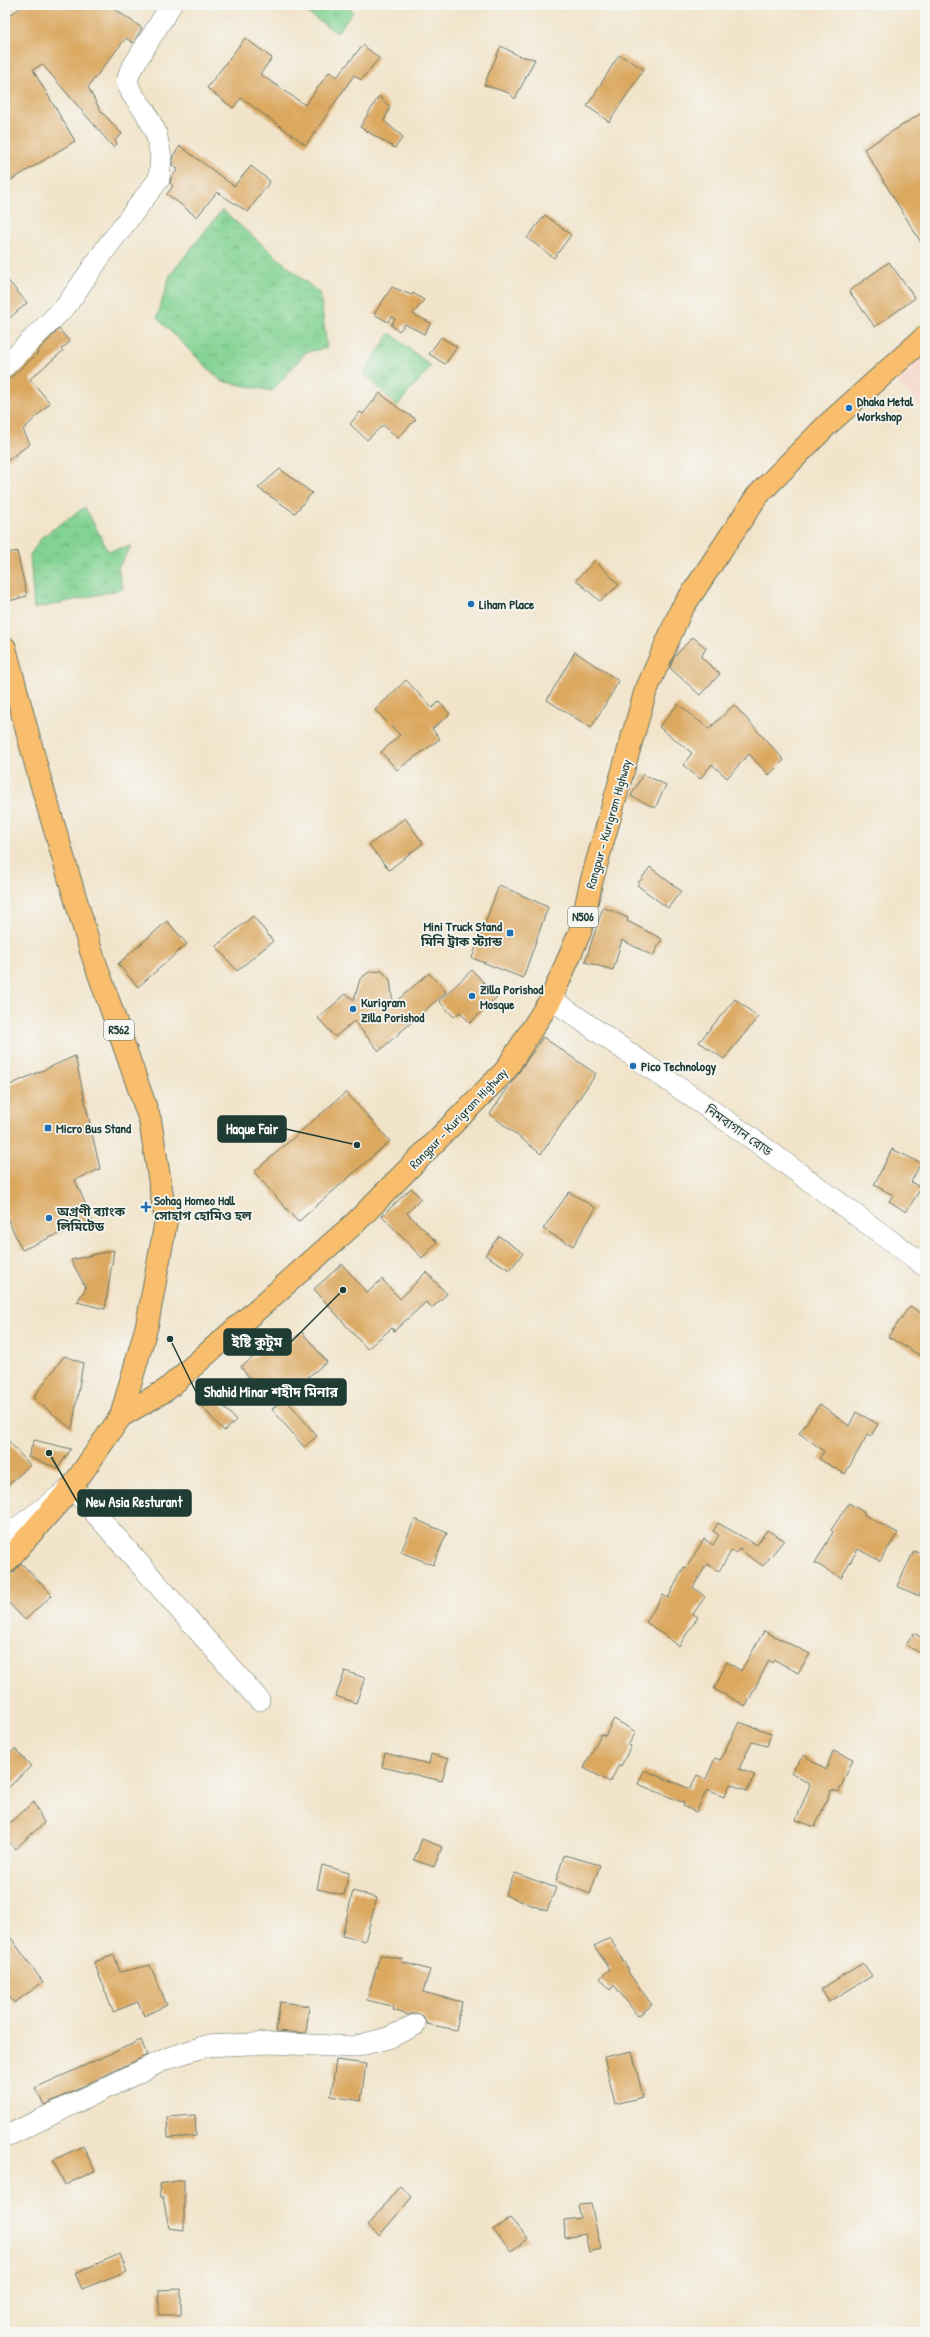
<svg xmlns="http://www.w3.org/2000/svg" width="930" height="2337" font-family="'Patrick Hand','Noto Sans Bengali',sans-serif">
<defs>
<pattern id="park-crowns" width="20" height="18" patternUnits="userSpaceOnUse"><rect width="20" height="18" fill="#83d393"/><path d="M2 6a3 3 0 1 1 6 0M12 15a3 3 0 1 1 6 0" fill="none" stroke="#6bac79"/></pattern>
</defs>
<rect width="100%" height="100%" fill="#f6f6f2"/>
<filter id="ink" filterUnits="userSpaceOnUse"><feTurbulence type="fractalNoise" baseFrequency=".025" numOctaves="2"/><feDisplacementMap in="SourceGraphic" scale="8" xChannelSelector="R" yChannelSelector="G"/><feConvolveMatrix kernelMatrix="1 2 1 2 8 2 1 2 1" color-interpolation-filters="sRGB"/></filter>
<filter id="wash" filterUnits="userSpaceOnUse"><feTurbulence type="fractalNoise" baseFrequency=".012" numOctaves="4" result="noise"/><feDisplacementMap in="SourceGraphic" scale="16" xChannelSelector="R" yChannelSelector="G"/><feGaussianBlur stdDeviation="0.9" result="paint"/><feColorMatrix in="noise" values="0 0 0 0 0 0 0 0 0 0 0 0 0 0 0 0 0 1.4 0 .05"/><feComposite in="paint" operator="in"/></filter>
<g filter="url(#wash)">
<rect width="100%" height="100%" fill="#f1e4ca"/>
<path fill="#f6d2c4" d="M925 355V412L897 380Z"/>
<path fill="url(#park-crowns)" stroke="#518864" d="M306 5H347L353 12 337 33 302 9Z
M222 210 320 294 327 348 306 352 272 391 221 381 157 318 170 275Z
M390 333 431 366 397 406 364 373Z
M85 507 108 551 131 546 118 568 123 589 34 609 30 555 42 537Z"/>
<g id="blocks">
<path fill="#dba860" d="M25 5H109L142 28 133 43 126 38 88 87 100 110 122 134 115 140 117 144 113 147 42 64 33 70 75 141 5 184V18Z
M245 38 272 58 260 74 305 105 329 72 337 77 363 45 379 58 361 80 354 75 306 145 241 98 233 108 207 88Z
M501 46 519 56 535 59 515 99 509 93 484 85Z
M619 55 644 69 609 122 587 106Z
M379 96 390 107 384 121 403 137 395 148 360 127Z
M925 111V249L864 149Z
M180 146 234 186 251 166 270 181 248 212 217 192 197 217 167 194 173 186 170 183 171 178 178 169 172 165 173 156Z
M545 215 571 235 554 258 527 238Z
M889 262 915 298 875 327 849 291Z
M5 277 27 303 5 322Z
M392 287 411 295 413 293 424 300 413 314 431 323 424 334 405 324 399 331 391 325 395 319 391 317 388 322 374 314Z
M59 329 70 342 61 349 63 351 30 379 50 403 23 430 30 444 5 462V383L38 353 37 352Z
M441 337 457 347 445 364 429 354Z
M380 393 401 410 416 419 398 438 383 425 367 440 350 424 360 412 363 414Z
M280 469 312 493 295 513 258 488Z
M17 551 27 596 5 602V554Z
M595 560 619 585 600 601 576 580Z
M693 637 706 648 701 657 720 674 700 695 670 668 674 657Z
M575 652 619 681 591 728 547 700Z
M406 680 432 708 439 702 450 714 432 729 440 739 397 770 381 752 400 735 375 710Z
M678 704 709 729 734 705 784 760 769 775 749 754 727 778 712 764 700 779 683 765 692 753 659 727Z
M643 774 666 785 655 808 631 796Z
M405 818 423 843 389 870 369 845Z
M650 867 681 891 668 908 637 885Z
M499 885 548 907 523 978 472 958Z
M603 907 628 918 627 921 662 939 653 956 622 940 613 970 585 962Z
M253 916 273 941 237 971 216 946Z
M167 921 187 944 138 987 118 964Z
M472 970 497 997 470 1023 460 1012 454 1017 439 1001Z
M382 971 390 980 393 1004 429 973 446 992 379 1051 354 1021 335 1037 318 1018 346 994 354 1000 360 979 369 972Z
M735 999 758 1017 724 1059 699 1042Z
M543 1037 596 1074 541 1154 490 1114Z
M75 1056 100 1169 75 1180 92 1219 22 1250 5 1213V1087Z
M346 1092 390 1141 298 1222 254 1172Z
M892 1149 921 1163 911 1182 921 1188 906 1212 889 1201 893 1195 874 1185Z
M411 1188 421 1199 407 1213 437 1242 422 1258 382 1216Z
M569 1192 596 1208 573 1246 543 1229Z
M499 1236 523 1253 510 1270 485 1255Z
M114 1250 105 1309 77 1302 86 1288 71 1260Z
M342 1264 367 1293 382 1279 400 1299 426 1272 447 1294 432 1308 426 1302 394 1331 392 1328 367 1349 314 1289Z
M910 1306 925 1316V1358L888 1337Z
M302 1332 327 1362 276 1402 259 1381 254 1384 241 1367 266 1347 272 1356Z
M64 1356 83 1363 72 1429 33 1398Z
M208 1389 236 1420 224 1431 196 1400Z
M285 1398 317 1436 304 1447 272 1409Z
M820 1404 849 1426 856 1412 878 1424 871 1436 868 1434 845 1474 819 1459 824 1451 799 1433Z
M5 1437 30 1465 5 1488Z
M34 1440 71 1449 58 1468 28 1457Z
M849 1503 865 1513 864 1515 898 1533 880 1561 858 1549 841 1578 815 1563 833 1532 831 1530Z
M415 1519 447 1533 433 1565 401 1552Z
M718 1523 757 1545 767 1530 784 1540 763 1566 739 1549 736 1553 732 1550 719 1571 707 1564 693 1587 705 1597 693 1614 698 1617 679 1646 646 1622 663 1595 668 1598 684 1567 686 1568 704 1539 713 1545 719 1535 713 1531Z
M914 1551 925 1556V1584L919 1596 897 1586Z
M21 1563 52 1595 25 1620 5 1599V1575L14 1572Z
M764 1631 810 1654 798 1673 775 1660 773 1663 769 1660 746 1706 714 1689 727 1662 741 1671Z
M914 1633 925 1640V1656L906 1645Z
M345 1671 365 1678 356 1703 336 1696Z
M614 1719 636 1732 628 1745 631 1746 621 1766 619 1765 610 1782 584 1768 601 1734 605 1736Z
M739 1722 771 1733 767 1746 752 1742 739 1769 755 1775 747 1791 730 1784 724 1797 707 1790 696 1812 683 1806 684 1803 638 1784 644 1770 690 1789 697 1775 706 1779 715 1758 720 1760Z
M15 1749 31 1766 5 1791V1758Z
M833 1751 853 1759 839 1792 831 1790 815 1827 796 1820 810 1785 791 1772 804 1755 826 1770Z
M385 1753 429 1764 431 1754 448 1759 442 1781 382 1767Z
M34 1802 44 1823 15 1849 5 1837V1827Z
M422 1839 442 1847 434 1867 414 1860Z
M564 1855 600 1865 590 1894 556 1881Z
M322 1865 349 1873 344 1895 317 1889Z
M515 1873 556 1888 547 1911 505 1895Z
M353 1891 377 1898 365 1941 342 1936Z
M5 1930 43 1982 14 2003 5 1991Z
M610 1938 629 1971 628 1972 652 2005 638 2016 614 1985 610 1990 600 1978 610 1969 594 1946Z
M114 1955 120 1972 150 1965 167 2005 144 2016 138 2002 113 2012 94 1962Z
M380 1955 403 1959 402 1962 430 1970 423 1992 462 2002 456 2030 427 2024 422 2015 416 2013 408 2015 393 2010 394 2007 367 2000Z
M863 1963 872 1976 829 2002 821 1989Z
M280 2002 309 2006 306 2033 276 2031Z
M141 2040 147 2055 44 2105 35 2088Z
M632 2051 643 2097 615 2104 604 2057Z
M336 2060 366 2064 361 2101 331 2096Z
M195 2115 196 2136 168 2138 167 2117Z
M83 2146 95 2171 65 2185 53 2160Z
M184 2180V2230L169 2228 163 2197H160L159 2184Z
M400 2186 412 2197 379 2236 367 2226Z
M591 2204 601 2249 589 2252 585 2234 565 2238 564 2220 581 2218 578 2205Z
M510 2218 528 2239 511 2251 493 2230Z
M120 2254 127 2271 82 2289 75 2273Z
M181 2289V2315H159V2290Z"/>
</g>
</g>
<g filter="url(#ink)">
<use href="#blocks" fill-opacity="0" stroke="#687768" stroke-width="1"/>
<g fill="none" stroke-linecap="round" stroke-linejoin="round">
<g stroke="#687768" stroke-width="22">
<path id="minor" d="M5 366 66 306 107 247 159 179 161 157 156 133 145 111 132 94 127 82 130 71 171 5
M551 999 747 1135 925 1266
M5 1537 72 1487 259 1700
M5 2137 168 2058 206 2046 271 2043 353 2047 388 2038 415 2025"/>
</g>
<g stroke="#687768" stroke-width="24">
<path id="major" d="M5 648 39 776 91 951 150 1120 166 1221 147 1325 121 1416"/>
</g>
<g stroke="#687768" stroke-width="24">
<path id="highway" d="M5 1563 72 1487 121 1416 166 1390 355 1223 505 1071 551 999 580 932 591 883 645 693 681 610 757 496 827 425 925 337"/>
</g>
<use href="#minor" stroke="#fff" stroke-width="21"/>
<use href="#major" stroke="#f9be6d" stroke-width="22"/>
<use href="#highway" stroke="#f9be6d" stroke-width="22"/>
</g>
</g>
<g fill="#1f6fb2" stroke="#f6f6f2" stroke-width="1.5">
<circle cx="849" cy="408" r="4"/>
<circle cx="471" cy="604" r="4"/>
<rect x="506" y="929" width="8" height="8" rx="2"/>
<circle cx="472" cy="996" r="4"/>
<circle cx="353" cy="1009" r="4"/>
<circle cx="633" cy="1066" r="4"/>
<rect x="44" y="1124" width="8" height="8" rx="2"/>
<path d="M144 1201h4v4h4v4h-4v4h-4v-4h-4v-4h4z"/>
<circle cx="49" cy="1218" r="4"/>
</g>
<g text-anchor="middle" stroke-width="3.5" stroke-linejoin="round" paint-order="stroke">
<g fill="#f6f6f2" stroke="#60746d" stroke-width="1">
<rect x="568" y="907" width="30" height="20" rx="3"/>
<rect x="104" y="1020" width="30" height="20" rx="3"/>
</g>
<g font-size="12" font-weight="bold" fill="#1f3d34">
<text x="583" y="921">N506</text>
<text x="119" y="1034">R562</text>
</g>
<g font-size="13" font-weight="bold" fill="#1f3d34" stroke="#f6f6f2" text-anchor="start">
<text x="857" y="406">Dhaka Metal<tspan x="857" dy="15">Workshop</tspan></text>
<text x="479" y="609">Liham Place</text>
<text x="502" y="931" text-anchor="end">Mini Truck Stand<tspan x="502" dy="15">মিনি ট্রাক স্ট্যান্ড</tspan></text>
<text x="480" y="994">Zilla Porishod<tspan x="480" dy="15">Mosque</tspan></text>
<text x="361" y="1007">Kurigram<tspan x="361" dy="15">Zilla Porishod</tspan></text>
<text x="641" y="1071">Pico Technology</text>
<text x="56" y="1133">Micro Bus Stand</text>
<text x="154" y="1205">Sohag Homeo Hall<tspan x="154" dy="15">সোহাগ হোমিও হল</tspan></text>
<text x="57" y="1216">অগ্রণী ব্যাংক<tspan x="57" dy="15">লিমিটেড</tspan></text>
</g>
<g font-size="13" fill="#1f3d34" stroke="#f6f6f2">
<text transform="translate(608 824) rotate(-74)" y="5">Rangpur - Kurigram Highway</text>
<text transform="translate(458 1118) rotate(-46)" y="5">Rangpur - Kurigram Highway</text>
<text transform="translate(739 1130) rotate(35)" y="5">নিমবাগান রোড</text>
</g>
</g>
<path fill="none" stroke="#1f3d34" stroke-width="1.5" d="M357 1145L286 1129M343 1290L291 1342M170 1339L196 1392M49 1453L78 1503"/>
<g fill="#1f3d34" stroke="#f6f6f2" stroke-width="1.5">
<circle cx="357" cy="1145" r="4"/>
<circle cx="343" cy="1290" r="4"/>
<circle cx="170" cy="1339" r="4"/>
<circle cx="49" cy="1453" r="4"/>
</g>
<g fill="#1f3d34" stroke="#1f3d34" stroke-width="1.5">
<rect x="218" y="1116" width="68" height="26" rx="4"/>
<rect x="224" y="1329" width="67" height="26" rx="4"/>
<rect x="196" y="1379" width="150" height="26" rx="4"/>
<rect x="78" y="1490" width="113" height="26" rx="4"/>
</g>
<g font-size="14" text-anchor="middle" font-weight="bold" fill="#fff">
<text x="252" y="1134">Haque Fair</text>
<text x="257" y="1347">ইষ্টি কুটুম</text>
<text x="271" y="1397">Shahid Minar শহীদ মিনার</text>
<text x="134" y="1507">New Asia Resturant</text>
</g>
<rect width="930" height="2337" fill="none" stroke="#f6f6f2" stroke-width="20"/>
</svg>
